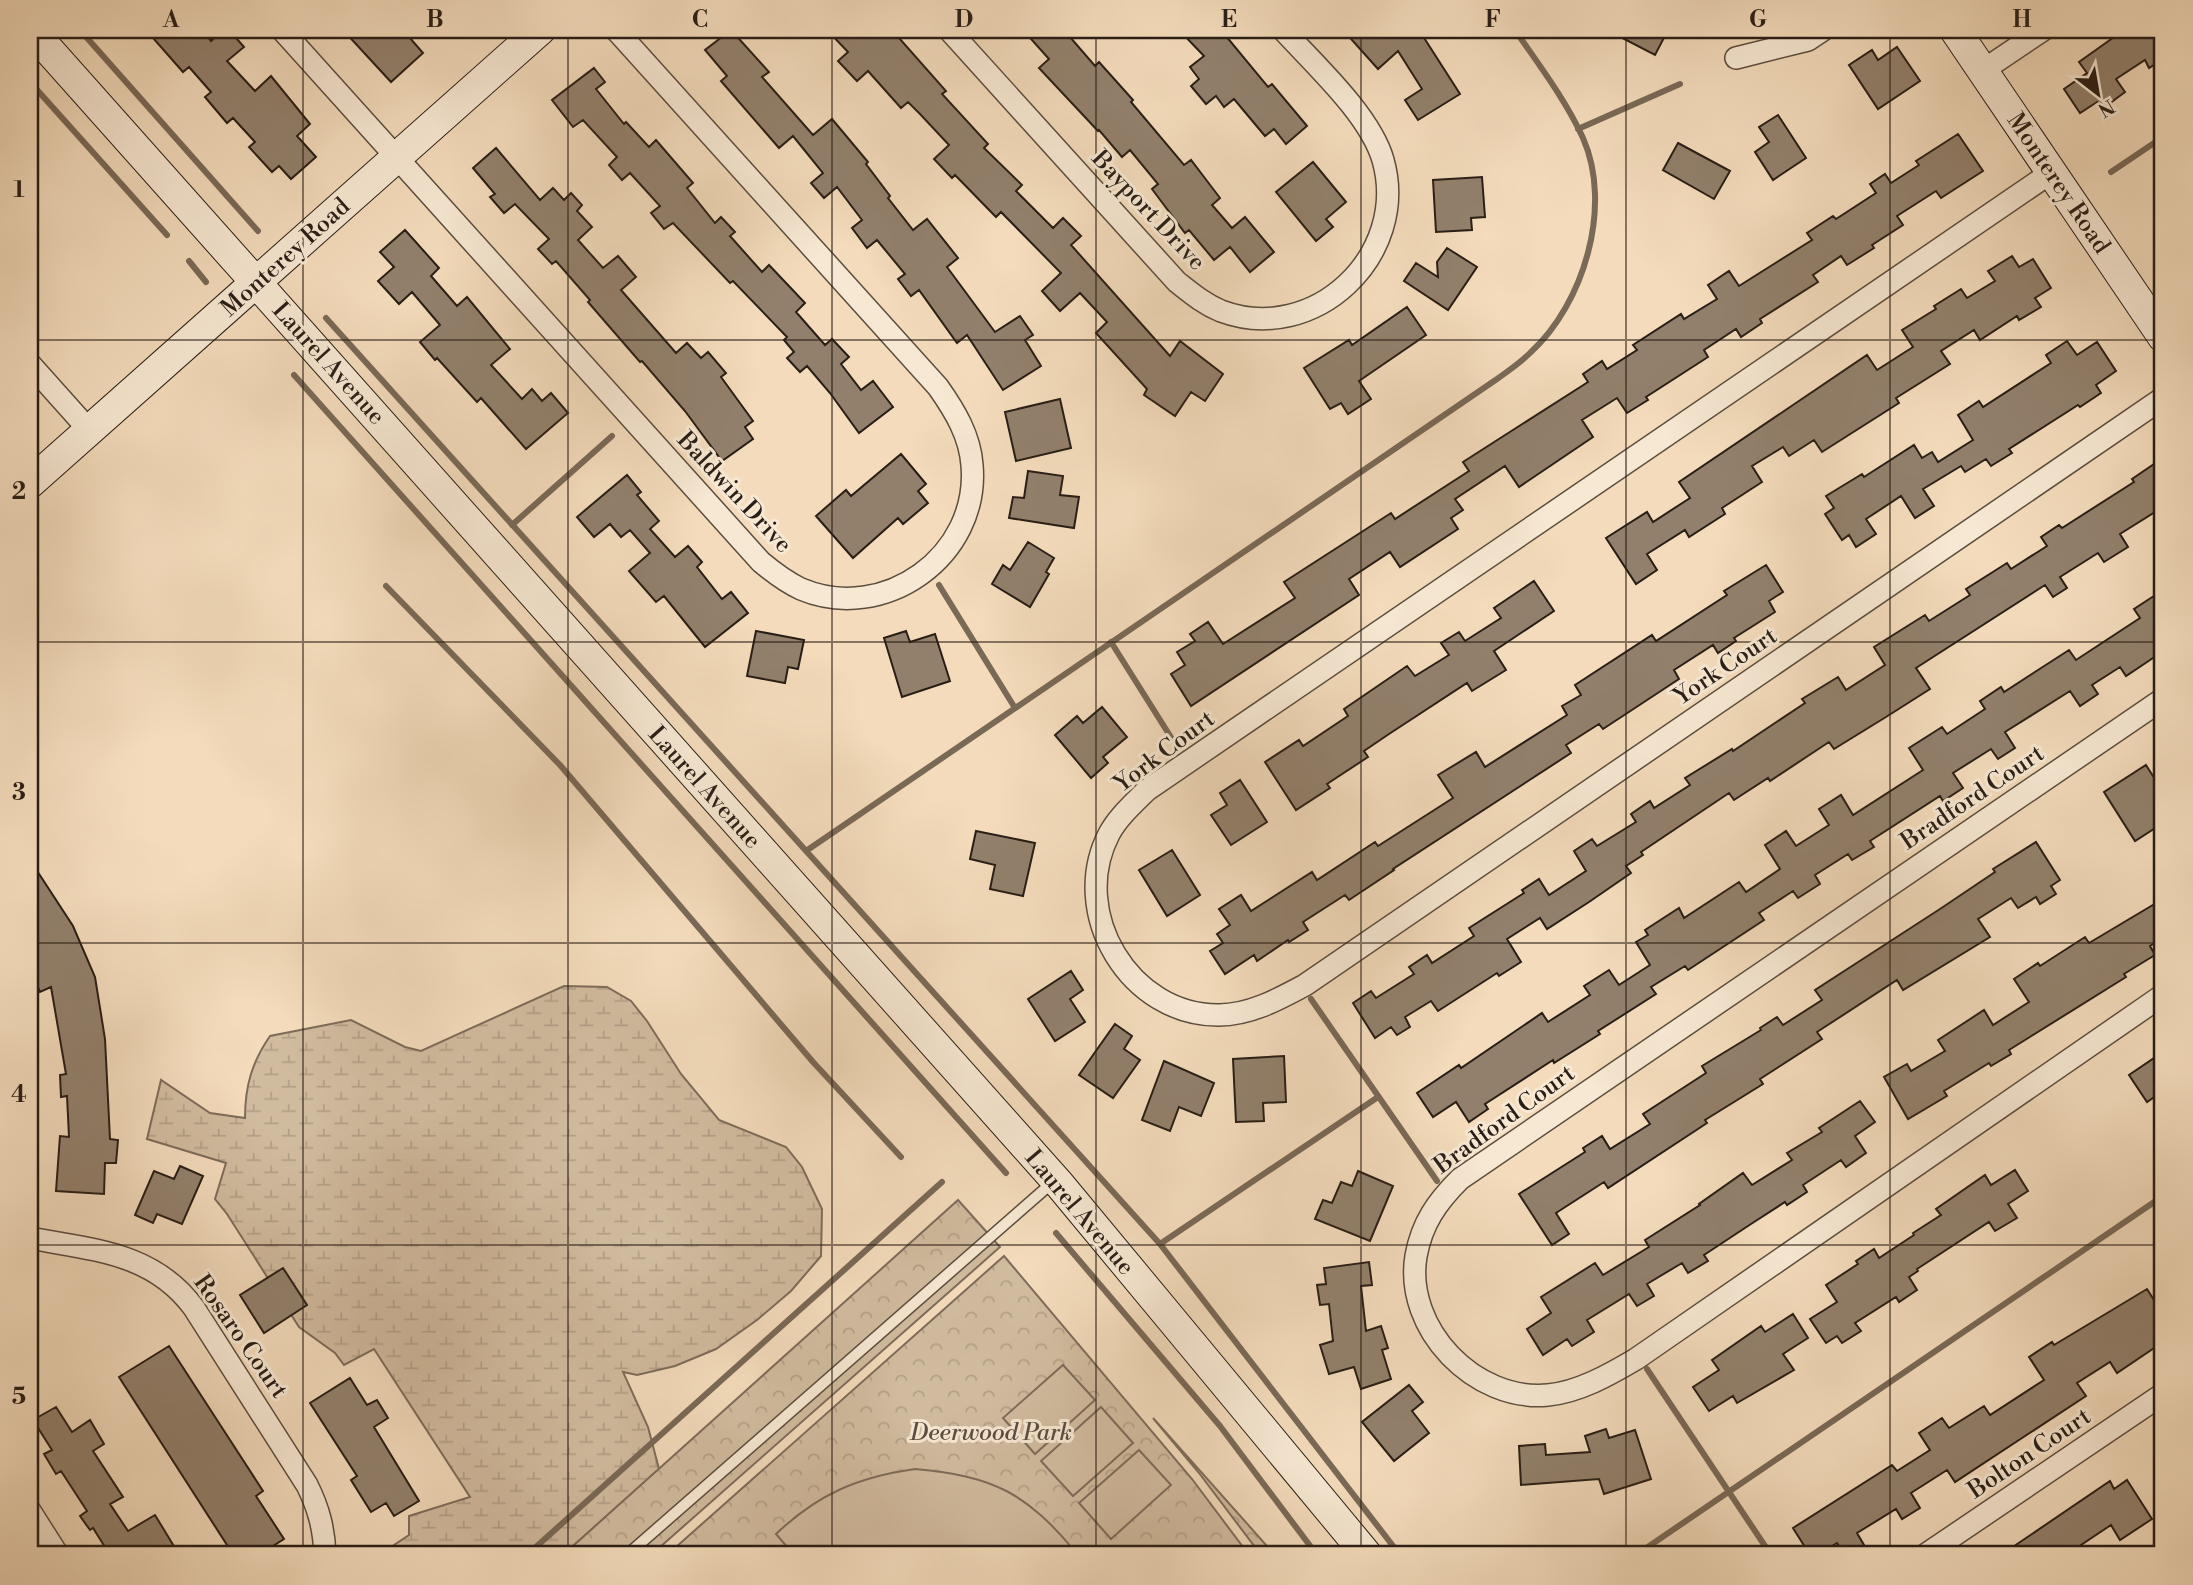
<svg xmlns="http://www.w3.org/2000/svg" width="2193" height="1585" font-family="'Libre Bodoni',serif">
<defs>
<pattern id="wetland-marsh" width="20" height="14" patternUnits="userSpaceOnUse" patternTransform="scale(1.75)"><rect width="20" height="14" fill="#d1bb9f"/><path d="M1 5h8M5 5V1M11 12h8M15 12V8" fill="none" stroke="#b3a088"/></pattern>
<pattern id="park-crowns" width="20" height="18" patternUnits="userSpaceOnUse" patternTransform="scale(1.75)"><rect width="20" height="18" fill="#d1bb9f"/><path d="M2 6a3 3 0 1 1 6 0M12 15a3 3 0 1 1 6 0" fill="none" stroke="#b3a088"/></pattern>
</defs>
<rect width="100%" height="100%" fill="#f3dbbb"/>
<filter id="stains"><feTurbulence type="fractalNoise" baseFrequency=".00286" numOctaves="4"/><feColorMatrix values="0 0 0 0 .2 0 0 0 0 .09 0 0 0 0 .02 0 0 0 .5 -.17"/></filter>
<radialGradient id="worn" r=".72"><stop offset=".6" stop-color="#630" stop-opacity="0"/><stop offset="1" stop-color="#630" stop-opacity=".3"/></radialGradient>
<path fill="url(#wetland-marsh)" stroke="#7d6c5a" stroke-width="2" d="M564 986 607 987 631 1001 647 1021 681 1074 719 1120 786 1147 802 1167 822 1209 821 1256 791 1291 757 1320 716 1349 675 1366 637 1375 623 1372 648 1427 659 1469 563 1555H379L409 1535V1516L470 1497 374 1349 344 1365 335 1353 299 1327 227 1214 215 1199 226 1163 147 1139 161 1080 210 1113 245 1118C245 1086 252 1062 270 1036L351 1020 405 1047 421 1051Z"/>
<path fill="url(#park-crowns)" stroke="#7d6c5a" stroke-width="2" d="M958 1200 1000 1247 651 1555H563Z
M1004 1256 1192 1479 1249 1555H667Z
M1153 1418 1275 1555H1261L1199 1473Z"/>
<path fill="#d1bb9f" stroke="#7d6c5a" stroke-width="2" d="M1063 1365 1095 1400 1035 1454 1003 1418Z
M1101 1407 1133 1443 1073 1496 1041 1461Z
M1139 1450 1171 1485 1111 1539 1079 1503Z
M915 1469C994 1476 1027 1493 1077 1554L794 1555 776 1534C818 1494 858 1477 915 1469Z"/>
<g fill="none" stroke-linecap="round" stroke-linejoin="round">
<path stroke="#796957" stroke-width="6" d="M80 30 258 231
M30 82 167 235
M1578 129 1680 84
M2111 172 2163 137
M189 261 206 282
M326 318 1160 1244 1400 1555
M294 375 1006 1173
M512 525 612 436
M939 585 1015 708
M386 586 560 765 813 1062 901 1157
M1111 642 1172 739
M806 851 1497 379C1508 371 1520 363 1530 353 1584 304 1613 206 1583 138 1565 99 1539 65 1515 30
M1311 999 1437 1181
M1056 1233 1220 1426 1317 1555
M1160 1244 1378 1097
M1647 1369 1771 1555
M527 1555 942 1182
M1636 1555 2163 1196"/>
</g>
<path fill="#92806c" stroke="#291e16" stroke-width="2" d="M146 30H202L211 41 223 30H229L244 47 227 61 255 91 271 76 310 124 297 136 316 157 291 179 279 166 272 172 249 147 255 142 233 118 227 123 205 97 211 92 189 67 183 72Z
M343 30H403L423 53 391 82Z
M731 30 769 72 762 77 813 135 832 119 868 162 866 164 890 196 888 198 913 230 927 219 958 258 947 267 995 332 1020 316 1033 335 1025 340 1041 366 1003 390 967 335 957 343 919 290 911 296 898 279 905 274 877 240 867 248 852 228 862 220 837 187 824 198 811 183 823 173 793 136 779 148 721 81 727 76 705 50Z
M827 30H892L946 91 942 94 988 144 984 148 1022 185 1016 191 1053 228 1063 218 1081 236 1071 245 1170 356 1180 341 1223 374 1205 401 1191 392 1175 416 1144 395 1147 389 1096 333 1107 322 1080 293 1060 311 1042 291 1061 273 1001 212 996 217 955 175 952 178 934 159 949 145 920 114 908 102 901 108 868 71 857 81 838 61 848 52Z
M1023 30H1064L1095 66 1099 62 1133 100 1131 102 1184 165 1191 160 1220 198 1212 205 1232 228 1245 217 1274 252 1250 272 1230 247 1214 260 1189 230 1185 233 1152 189 1158 184 1130 150 1122 157 1099 130 1098 131 1039 68 1049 59Z
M1179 30H1221L1268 87 1272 84 1307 126 1286 144 1274 129 1265 136 1234 99 1224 107 1216 96 1206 104 1191 86 1199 79 1190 67 1204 56Z
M1343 30H1419L1460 94 1418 120 1405 100 1422 89 1398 51 1378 69Z
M1607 30H1668L1655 55Z
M2124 30H2163V59L2149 68 2145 60 2116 79 2125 92 2102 109 2097 102 2080 113 2064 89 2087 73 2079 62Z
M1897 47 1920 81 1878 109 1849 65 1872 50 1878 60Z
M594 68 605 82 596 89 624 124 626 122 649 147 656 140 693 183 687 188 715 223 721 217 735 232 730 236 762 272 769 265 805 303 796 312 825 345 832 339 849 357 841 364 861 390 873 381 893 407 859 433 830 393 807 366 800 372 787 358 794 352 784 340 787 337 733 281 730 283 673 223 664 229 651 213 660 206 630 173 622 180 609 165 617 157 583 120 573 127 552 100Z
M1778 115 1806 158 1773 180 1755 152 1769 142 1759 127Z
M1958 134 1983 171 1941 198 1936 191 1897 216 1903 225 1872 245 1874 248 1847 265 1841 256 1813 275 1818 282 1760 319 1762 323 1741 337 1736 329 1704 350 1708 357 1646 397 1648 400 1627 413 1617 398 1582 420 1593 437 1519 487 1505 466 1455 499 1463 510 1451 518 1458 529 1400 567 1390 552 1349 579 1359 595 1191 706 1171 674 1185 665 1177 652 1195 641 1190 634 1208 622 1223 644 1295 598 1284 582 1391 513 1395 519 1469 471 1463 462 1588 382 1583 374 1602 361 1607 369 1637 350 1633 345 1681 314 1684 319 1717 299 1708 285 1729 271 1739 286 1812 240 1807 233 1833 216 1836 219 1876 193 1870 184 1885 174 1891 183 1919 165 1916 161Z
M1678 143 1730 171 1714 199 1663 170Z
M496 148 540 200 553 188 564 200 571 193 582 205 577 211 592 227 578 240 603 268 618 256 636 277 621 290 676 353 687 343 701 358 708 352 726 373 721 377 753 421 745 427 753 439 722 461 685 411 642 361 640 362 588 302 590 300 556 261 552 264 538 249 549 239 515 204 504 213 490 197 495 194 473 168Z
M1313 162 1346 202 1326 219 1333 227 1316 241 1276 192Z
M1482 177 1485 217 1471 218 1472 230 1436 232 1433 180Z
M405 230 439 268 431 276 457 306 467 297 510 349 491 365 522 399 532 389 542 401 551 393 568 413 526 449 481 398 477 402 437 358 435 360 420 342 440 325 412 292 399 304 378 281 394 267 380 252Z
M1447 248 1477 267 1448 310 1404 281 1416 263 1438 277 1437 262Z
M2012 256 2019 267 2033 259 2051 288 2035 298 2041 307 2019 320 2017 316 1980 340 1974 330 1941 351 1950 364 1896 398 1899 403 1822 452 1814 440 1789 456 1783 447 1752 466 1762 482 1722 508 1725 514 1689 537 1685 530 1647 554 1657 570 1636 584 1606 538 1647 512 1653 522 1690 498 1679 482 1867 355 1877 370 1913 347 1902 330 1936 309 1934 306 1961 289 1967 298 1995 281 1988 271Z
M1407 307 1426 335 1359 381 1371 399 1348 414 1341 403 1330 409 1304 368 1349 340 1352 345Z
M2067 341 2077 355 2097 342 2116 371 2096 385 2101 393 2080 407 2078 405 2009 449 2012 453 1991 466 1986 459 1965 472 1961 466 1923 489 1934 506 1915 518 1901 496 1866 519 1876 534 1856 547 1849 535 1842 540 1825 514 1834 508 1826 496 1862 474 1864 477 1914 445 1922 458 1932 452 1938 462 1973 440 1958 415 1979 401 1983 407 2051 363 2046 355Z
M1060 399 1071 448 1016 461 1005 412Z
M901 454 926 484 918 491 928 503 903 524 898 518 853 558 816 516 846 490 851 496Z
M2163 458V507L2120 534 2128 547 2104 562 2098 553 2060 577 2067 588 2053 597 2045 585 1916 668 1930 689 1886 717 1834 749 1829 742 1770 781 1768 778 1734 800 1729 793 1641 852 1643 855 1626 866 1631 873 1589 902 1547 929 1540 918 1507 939 1521 962 1499 976 1497 973 1438 1011 1431 1001 1405 1017 1410 1027 1397 1035 1391 1027 1375 1038 1353 1003 1371 991 1376 998 1414 974 1409 967 1427 955 1432 963 1474 936 1469 928 1524 893 1522 890 1539 879 1549 895 1586 871 1574 851 1592 839 1597 846 1636 822 1631 814 1650 801 1654 808 1690 785 1685 778 1732 749 1733 751 1805 703 1802 699 1838 677 1846 690 1885 665 1874 647 1925 615 1929 621 1970 595 1966 589 2007 563 2011 569 2047 546 2041 537 2059 525 2062 528 2134 482 2132 479Z
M1028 471 1063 476 1060 495 1079 497 1074 528 1009 518 1013 497 1024 498Z
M627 475 641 492 637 495 659 521 650 529 675 557 688 546 702 562 697 567 722 599 731 592 748 613 705 647 664 596 656 602 629 571 650 553 630 530 621 537 610 524 594 537 577 517Z
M1028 542 1054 558 1046 572 1049 574 1030 607 992 584 1003 565 1010 570Z
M1766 565 1783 592 1769 601 1775 612 1734 638 1736 641 1718 653 1713 645 1674 670 1679 679 1603 729 1599 724 1566 745 1571 753 1393 869 1394 870 1349 900 1345 895 1303 922 1308 930 1289 942 1288 940 1257 961 1254 955 1225 974 1210 951 1223 943 1217 934 1230 925 1219 909 1241 895 1251 911 1312 872 1317 880 1375 842 1378 846 1453 798 1438 775 1476 752 1485 767 1567 715 1562 706 1581 695 1575 685 1652 635 1656 641 1727 595 1724 591Z
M1534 581 1554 611 1494 651 1506 670 1472 691 1467 683 1389 734 1364 751 1368 757 1327 784 1330 788 1296 810 1265 762 1299 740 1303 746 1348 716 1344 709 1407 666 1415 676 1449 655 1441 643 1459 632 1465 641 1501 618 1494 608Z
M2163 590V650L2153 658 2126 676 2120 667 2092 685 2098 694 2080 706 2070 691 2005 732 2015 748 1998 759 1991 749 1953 773 1963 788 1943 801 1940 796 1870 841 1874 847 1852 860 1848 854 1815 875 1820 884 1798 898 1793 891 1759 913 1764 920 1688 970 1685 966 1651 987 1656 994 1598 1031 1600 1034 1554 1063 1553 1060 1485 1104 1488 1109 1469 1122 1456 1102 1433 1117 1417 1093 1459 1065 1461 1068 1542 1013 1548 1022 1590 995 1584 986 1609 970 1619 985 1650 965 1636 942 1648 935 1645 930 1679 908 1684 918 1739 882 1746 892 1780 869 1765 845 1786 831 1796 846 1829 825 1819 809 1841 795 1853 815 1923 770 1909 748 1942 727 1947 734 1985 709 1980 701 2001 687 2004 692 2069 650 2076 660 2140 618 2134 609Z
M756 631 804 640 798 669 788 667 785 683 747 676Z
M906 631 910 642 935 634 950 681 902 697 884 638Z
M1102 707 1127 737 1103 757 1108 763 1091 778 1055 735 1077 716 1083 723Z
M2146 765 2163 792V823L2135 841 2104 792Z
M1240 780 1267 822 1231 845 1211 815 1227 805 1220 793Z
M976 831 1035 843 1023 896 990 889 995 865 970 859Z
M2036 842 2060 880 2051 886 2056 894 2040 904 2036 897 2018 908 2011 898 1978 919 1990 937 1903 990 1897 980 1817 1032 1822 1039 1760 1079 1763 1084 1705 1120 1707 1123 1608 1188 1604 1182 1556 1213 1569 1234 1552 1245 1519 1194 1585 1152 1583 1148 1602 1136 1610 1149 1650 1124 1643 1114 1706 1073 1702 1066 1761 1030 1760 1028 1777 1017 1783 1025 1822 1000 1815 990 1940 909 1995 872 1993 869Z
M1172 850 1200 895 1167 916 1139 870Z
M30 860 73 926 95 977 105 1039 110 1139 118 1140 116 1163H105L104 1194 56 1191 60 1136 69 1137 67 1096 61 1097 60 1075 66 1074 51 987 40 992 30 970 38 967 30 947Z
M2163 899V937L2150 946 2155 955 2124 974 2126 977 2009 1050 2011 1054 1991 1066 1989 1063 1944 1091 1947 1096 1908 1119 1884 1077 1907 1064 1911 1071 1945 1051 1938 1040 1984 1010 1993 1025 2029 1002 2014 979 2038 963 2040 966 2085 937 2089 943Z
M1071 971 1083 990 1070 999 1085 1022 1055 1041 1028 999Z
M1115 1024 1132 1036 1124 1049 1140 1060 1113 1098 1079 1075Z
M2163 1052V1091L2147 1102 2129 1075Z
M1284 1056 1286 1102 1263 1103 1264 1121 1236 1122 1233 1059Z
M1164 1061 1214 1083 1201 1116 1179 1107 1170 1131 1142 1120Z
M1860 1101 1875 1122 1855 1136 1866 1153 1846 1167 1841 1160 1803 1185 1807 1192 1787 1205 1785 1202 1751 1224 1704 1255 1708 1261 1688 1273 1682 1263 1647 1284 1654 1296 1637 1306 1629 1294 1587 1320 1594 1332 1572 1346 1567 1339 1543 1355 1527 1329 1551 1313 1541 1297 1595 1263 1603 1275 1649 1247 1645 1240 1700 1205 1699 1204 1743 1173 1752 1185 1792 1160 1787 1153 1822 1132 1819 1128Z
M180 1166 203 1176 182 1224 157 1214 153 1223 135 1215 154 1171 174 1179Z
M2015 1170 2028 1191 2008 1204 2017 1218 1995 1231 1989 1222 1917 1269 1918 1271 1909 1277 1917 1290 1899 1302 1896 1297 1855 1323 1861 1331 1842 1343 1837 1336 1826 1343 1810 1319 1837 1302 1826 1285 1858 1264 1856 1261 1874 1249 1879 1258 1914 1235 1913 1233 1941 1215 1936 1209 1985 1175 1991 1185Z
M1358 1171 1393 1186 1370 1241 1315 1219 1323 1200 1332 1203 1341 1182 1352 1186Z
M1369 1262 1372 1285 1361 1286 1366 1331 1381 1326 1388 1348 1382 1350 1391 1379 1361 1389 1354 1367 1329 1374 1320 1345 1333 1341 1329 1304 1320 1305 1317 1285 1326 1284 1324 1268Z
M283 1268 307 1305 264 1333 240 1295Z
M2147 1289 2154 1300 2163 1294V1342L2117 1373 2110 1362 2077 1383 2086 1396 1955 1482 1947 1470 1911 1493 1920 1508 1902 1519 1896 1509 1857 1533 1864 1545 1848 1555H1845L1837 1543 1817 1555H1810L1793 1528 1892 1465 1897 1471 1930 1450 1919 1433 1942 1418 1949 1428 1984 1406 1990 1415 2044 1380 2029 1357 2052 1342 2054 1345Z
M1793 1314 1808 1338 1783 1354 1794 1370 1737 1403 1733 1396 1709 1411 1693 1387 1719 1370 1712 1360 1761 1326 1765 1332Z
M169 1346 263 1491 256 1496 284 1539 273 1546 279 1555H210L227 1545 119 1377Z
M350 1378 367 1405 377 1400 388 1418 374 1427 419 1501 394 1516 386 1503 371 1512 351 1480 357 1476 310 1403Z
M1409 1385 1423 1402 1412 1411 1429 1433 1394 1461 1362 1422Z
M56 1407 72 1432 90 1420 104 1444 93 1451 123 1497 110 1504 128 1531 155 1515 175 1548 164 1555H110L93 1528 90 1530 80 1516 87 1511 61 1471 56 1474 44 1454 52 1450 33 1420Z
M1606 1429 1609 1438 1635 1430 1651 1479 1604 1494 1599 1479 1521 1485 1519 1446 1545 1444 1546 1455 1590 1452 1585 1436Z
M2127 1480 2152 1519 2120 1540 2111 1525 2081 1545 2087 1555H2001L2110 1481 2114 1489Z"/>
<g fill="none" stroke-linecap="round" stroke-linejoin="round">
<g stroke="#5c4d3f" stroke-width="13">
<path id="lane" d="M627 1555 1053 1182"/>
</g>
<g stroke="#5c4d3f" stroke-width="24">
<path id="street" d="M282 30 761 562C773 572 786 582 801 589 884 624 980 556 972 465 970 436 955 411 938 387L616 30
M949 30 1177 282C1191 293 1204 304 1221 311 1314 346 1410 255 1383 160 1370 115 1315 65 1283 30
M1736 58 1808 40 1823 30
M1982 71 2043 30
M2052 172 1147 790C1134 803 1118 817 1109 834 1068 913 1130 1016 1219 1015 1250 1015 1279 999 1305 985L2163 398
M30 364 89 430
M2163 699 1460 1179C1437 1202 1422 1223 1416 1256 1404 1329 1475 1402 1548 1395 1579 1392 1609 1375 1636 1359L2163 995
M30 1238C92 1250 153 1252 194 1308L307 1485C319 1509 324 1529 325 1555
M30 1511 58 1555
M1925 1555 2163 1394"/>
</g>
<g stroke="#291e16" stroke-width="32">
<path id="secondary" d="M31 30 1060 1185 1367 1555
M1955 30 2163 337
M30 483 540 30"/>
</g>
<use href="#lane" stroke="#f7e8d3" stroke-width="10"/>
<use href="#street" stroke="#f7e8d3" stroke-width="21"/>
<use href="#secondary" stroke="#f7e8d3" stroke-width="30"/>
</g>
<path fill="none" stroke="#291e16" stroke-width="2" stroke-opacity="0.55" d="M303 30V1555M568 30V1555M832 30V1555M1096 30V1555M1361 30V1555M1626 30V1555M1890 30V1555M30 340H2163M30 642H2163M30 943H2163M30 1245H2163"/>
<g text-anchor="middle" stroke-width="6" stroke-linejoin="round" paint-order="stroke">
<g font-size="24" fill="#291e16" stroke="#f7e8d3">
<text transform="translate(2059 183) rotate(56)" y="8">Monterey Road</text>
<text transform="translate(1149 210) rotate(47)" y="8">Bayport Drive</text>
<text transform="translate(285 257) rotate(-42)" y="8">Monterey Road</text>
<text transform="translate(329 363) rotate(48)" y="8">Laurel Avenue</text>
<text transform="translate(735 492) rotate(47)" y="8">Baldwin Drive</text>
<text transform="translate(1725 666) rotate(-34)" y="8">York Court</text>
<text transform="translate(1164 751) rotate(-37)" y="8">York Court</text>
<text transform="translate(705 787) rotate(48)" y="8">Laurel Avenue</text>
<text transform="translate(1972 797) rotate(-34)" y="8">Bradford Court</text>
<text transform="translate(1504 1119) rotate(-36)" y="8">Bradford Court</text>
<text transform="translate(1080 1212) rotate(50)" y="8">Laurel Avenue</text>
<text transform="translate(241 1336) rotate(55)" y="8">Rosaro Court</text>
<text transform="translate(2029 1453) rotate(-34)" y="8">Bolton Court</text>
</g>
<g font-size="24" font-style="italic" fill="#5b4d3f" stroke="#f7e8d3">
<text x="991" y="1440">Deerwood Park</text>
</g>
</g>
<rect width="2193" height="1585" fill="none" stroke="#f3dbbb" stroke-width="77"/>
<g transform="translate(2098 94) rotate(149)" stroke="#f7e8d3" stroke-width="5" paint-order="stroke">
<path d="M0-5L12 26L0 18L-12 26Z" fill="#291e16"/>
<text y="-10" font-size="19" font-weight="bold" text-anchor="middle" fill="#291e16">N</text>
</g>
<rect x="38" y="38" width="2116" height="1508" fill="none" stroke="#291e16" stroke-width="2.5"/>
<g font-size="23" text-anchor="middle" font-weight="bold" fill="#291e16">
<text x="171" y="27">A</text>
<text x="435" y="27">B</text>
<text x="700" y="27">C</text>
<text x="964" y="27">D</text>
<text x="1229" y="27">E</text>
<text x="1493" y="27">F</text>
<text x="1758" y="27">G</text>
<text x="2022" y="27">H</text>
<text x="19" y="197">1</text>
<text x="19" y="499">2</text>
<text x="19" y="800">3</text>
<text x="19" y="1102">4</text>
<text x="19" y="1404">5</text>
</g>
<rect width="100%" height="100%" filter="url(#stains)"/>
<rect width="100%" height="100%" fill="url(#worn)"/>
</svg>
